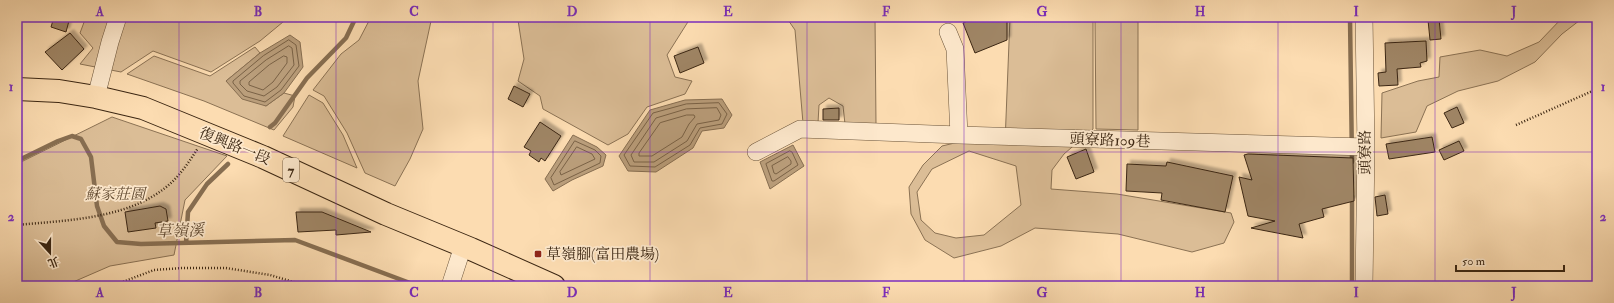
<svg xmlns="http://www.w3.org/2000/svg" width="1614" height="303" font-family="'IM FELL Double Pica','Noto Serif TC',serif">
<defs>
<filter id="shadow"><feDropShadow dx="3.5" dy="-3.5" stdDeviation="1" flood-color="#0004"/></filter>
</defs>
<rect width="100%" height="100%" fill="#fcdcb1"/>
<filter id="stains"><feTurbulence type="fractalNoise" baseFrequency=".005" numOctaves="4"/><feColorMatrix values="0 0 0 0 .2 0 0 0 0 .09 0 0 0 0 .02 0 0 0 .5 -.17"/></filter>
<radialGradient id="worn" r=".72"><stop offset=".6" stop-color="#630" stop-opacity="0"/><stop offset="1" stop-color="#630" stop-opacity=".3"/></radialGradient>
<path fill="#dbbd96" stroke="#8b7254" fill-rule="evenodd" d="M86 17H289L260 41 211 72 153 51 121 72 80 64 93 48 80 33Z
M371 17H436L431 21 418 81 423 129 410 159 395 186 365 173 347 133 324 96 313 90 341 54 359 40Z
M510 17H691L667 55 675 77 692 81 685 94 647 107 628 134 608 145 543 109 540 96 518 81 524 59 518 20Z
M786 17H875L876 125 845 124 843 106 829 98 819 105 818 123H803L795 30Z
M1010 17H1093V129L1064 154 1052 170 1051 189 1117 194 1231 213 1234 222 1224 243 1192 252 1118 234 1035 228 1001 246 954 258 925 240 911 214 909 187 923 165 942 146 963 141 1005 143ZM969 151 1016 166 1021 205 984 235 956 238 935 233 921 220 917 192 932 169Z
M1095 17H1138V130L1096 129Z
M1563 17H1584L1562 34 1535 62 1498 81 1458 91 1427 106 1416 132 1381 138 1382 93 1418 81 1439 77 1440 57 1480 50 1507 56 1539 42Z
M255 47 260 53 226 81 266 106 284 93 295 96 293 107 274 130 204 101 127 74 154 56 210 76Z
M309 95 323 103 343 135 357 168 283 136Z
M112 117 227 156 185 200 174 255 110 266 64 286H17V164Z"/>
<path fill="#ba9e7b" stroke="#876e51" d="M290 35 300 42 303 67 284 93 266 106 242 99 226 81 260 53Z
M722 99 732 115 724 128 702 131 693 148 656 172 628 171 619 156 650 110 685 100Z
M573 135 597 147 606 155 603 166 572 180 553 191 545 179Z
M793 145 804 166 770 189 760 162Z"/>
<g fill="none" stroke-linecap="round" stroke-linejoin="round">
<path stroke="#7a6246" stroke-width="1" d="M289 40 296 45 299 66 281 90 265 102 244 96 233 83V81L263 56Z
M289 46 292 48 294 65 277 87 264 96 247 91 240 84V81L266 60Z
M284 56 287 57V63L273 82 263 90 249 85V82L269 65Z
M719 103 727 114 722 124 700 128 690 145 655 167 630 166 624 155 653 113 686 104Z
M717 108 721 115 719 120 697 124 687 141 654 162H634L631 155 656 118 686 109Z
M687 115H694L695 117 689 124 682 137 652 156H639V153L660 123Z
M575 141 595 150 601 156 600 163 554 185 551 178Z
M577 147 592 154 595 159 561 175 560 172Z
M790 151 792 152 798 165 774 181H772L766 164Z
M788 157 791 161V164L776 174 774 173 772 166Z"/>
<path stroke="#876e51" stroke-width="4.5" d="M1350 17 1352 162
M270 127 275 123 307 78 346 38 356 17
M17 161 58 141 72 136 81 139 91 157 97 206 104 226 117 242 141 244 295 240 418 286
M1352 196V286
M186 243 188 212 207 184 228 164"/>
</g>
<path fill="#9f8565" stroke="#3b2612" filter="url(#shadow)" d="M54 17H70L66 32 51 27Z
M976 17H1007V40L975 53 963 23Z
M1439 19 1441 39 1430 40 1428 20Z
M70 33 84 49 62 70 45 52Z
M1426 41 1427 61 1420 63 1421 67 1397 69 1398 85 1379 86 1378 73 1386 72 1385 43Z
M698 47 704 63 680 73 674 56Z
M514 86 530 94 523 107 508 99Z
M1457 107 1464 123 1452 128 1444 113Z
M839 108V120H823V109Z
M540 122 561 136 545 161 541 158 539 162 529 155 531 151 524 147Z
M1432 137 1435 152 1389 159 1386 144Z
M1459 141 1464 151 1444 160 1439 150Z
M1086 149 1094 172 1076 179 1067 157Z
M1248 154 1353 158 1354 201 1322 209 1324 217 1299 224 1303 238 1251 228 1275 221 1248 216 1239 177 1252 180 1244 155Z
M1167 162 1233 176 1225 212 1161 200 1162 193 1126 191 1127 164 1166 166Z
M1385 195 1388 214 1377 216 1375 197Z
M160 206 166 209 168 221 155 223 156 228 128 232 125 212Z
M296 212H322L371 232 336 235V230L298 232Z"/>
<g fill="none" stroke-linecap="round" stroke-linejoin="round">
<g stroke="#6b543a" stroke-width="18">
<path id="minor" d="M948 32 955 49 959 135 1366 147
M96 97 110 42 118 17
M756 152 800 129 959 135
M450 286 463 246
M1364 286 1366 147 1364 17"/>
</g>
<g stroke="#3b2612" stroke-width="24">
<path id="major" d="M17 89 59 91 96 97 143 108 263 157 386 214 471 249 554 286"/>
</g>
<path stroke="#3b2612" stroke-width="2.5" stroke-dasharray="1 2" stroke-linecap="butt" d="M1516 125 1597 89
M17 225C69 220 135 219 174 180 183 171 191 159 198 148
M112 286 154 270 182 268H226L270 275 307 286"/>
<use href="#minor" stroke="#fde8cc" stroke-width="17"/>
<use href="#major" stroke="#fcdcb1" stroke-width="22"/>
</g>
<path fill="none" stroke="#7b2cbf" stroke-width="1" stroke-opacity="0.55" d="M179 17V286M336 17V286M493 17V286M650 17V286M807 17V286M964 17V286M1121 17V286M1278 17V286M1435 17V286M17 152H1597"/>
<rect fill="#8f2418" stroke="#fde8cc" stroke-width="1.5" x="534" y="250" width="8" height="8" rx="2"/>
<g text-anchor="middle" stroke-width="3.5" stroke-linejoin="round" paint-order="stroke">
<rect fill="#fde8cc" stroke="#75604a" stroke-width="1" x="283" y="158" width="16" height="24" rx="3"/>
<g font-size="14" font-weight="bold" fill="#3b2612">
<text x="291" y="175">7</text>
</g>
<g font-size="15" fill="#3b2612" stroke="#fde8cc">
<text transform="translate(1110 140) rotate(2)" y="5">頭寮路109巷</text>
<text transform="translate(235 146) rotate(22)" y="5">復興路一段</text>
<text transform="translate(1365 152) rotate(-90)" y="5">頭寮路</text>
</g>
<g font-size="15" font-style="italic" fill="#634c33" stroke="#fde8cc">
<text x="115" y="199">蘇家莊園</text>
</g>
<g font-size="15" fill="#3b2612" stroke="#fde8cc" text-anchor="start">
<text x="546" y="259">草嶺腳(富田農場)</text>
</g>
<g font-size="16" font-style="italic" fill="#614a32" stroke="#fde8cc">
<text transform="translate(180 230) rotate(-2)" y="6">草嶺溪</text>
</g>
</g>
<rect width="1614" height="303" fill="none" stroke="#fcdcb1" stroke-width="44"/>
<g transform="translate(50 253) rotate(159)" stroke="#fde8cc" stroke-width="3" paint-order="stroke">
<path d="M0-3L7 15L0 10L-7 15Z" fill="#3b2612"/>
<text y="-6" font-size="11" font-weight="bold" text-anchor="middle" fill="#3b2612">北</text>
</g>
<path d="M1456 265v6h108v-6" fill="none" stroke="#3b2612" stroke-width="2"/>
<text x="1462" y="265" font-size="12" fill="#3b2612" stroke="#fde8cc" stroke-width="3" paint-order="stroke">50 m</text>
<rect x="22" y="22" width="1570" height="259" fill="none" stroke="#7b2cbf" stroke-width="1.5"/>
<g font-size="13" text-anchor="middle" font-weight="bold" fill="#7b2cbf">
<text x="100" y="16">A</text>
<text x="258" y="16">B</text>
<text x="414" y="16">C</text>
<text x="572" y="16">D</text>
<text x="728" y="16">E</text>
<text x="886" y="16">F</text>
<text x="1042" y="16">G</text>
<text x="1200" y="16">H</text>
<text x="1356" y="16">I</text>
<text x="1514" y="16">J</text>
<text x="11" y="91">1</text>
<text x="1603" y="91">1</text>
<text x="11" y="221">2</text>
<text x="1603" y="221">2</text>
<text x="100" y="297">A</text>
<text x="258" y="297">B</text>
<text x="414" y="297">C</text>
<text x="572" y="297">D</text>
<text x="728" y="297">E</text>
<text x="886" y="297">F</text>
<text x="1042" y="297">G</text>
<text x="1200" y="297">H</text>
<text x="1356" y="297">I</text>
<text x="1514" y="297">J</text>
</g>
<rect width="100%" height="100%" filter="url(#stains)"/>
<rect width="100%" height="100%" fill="url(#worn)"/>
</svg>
